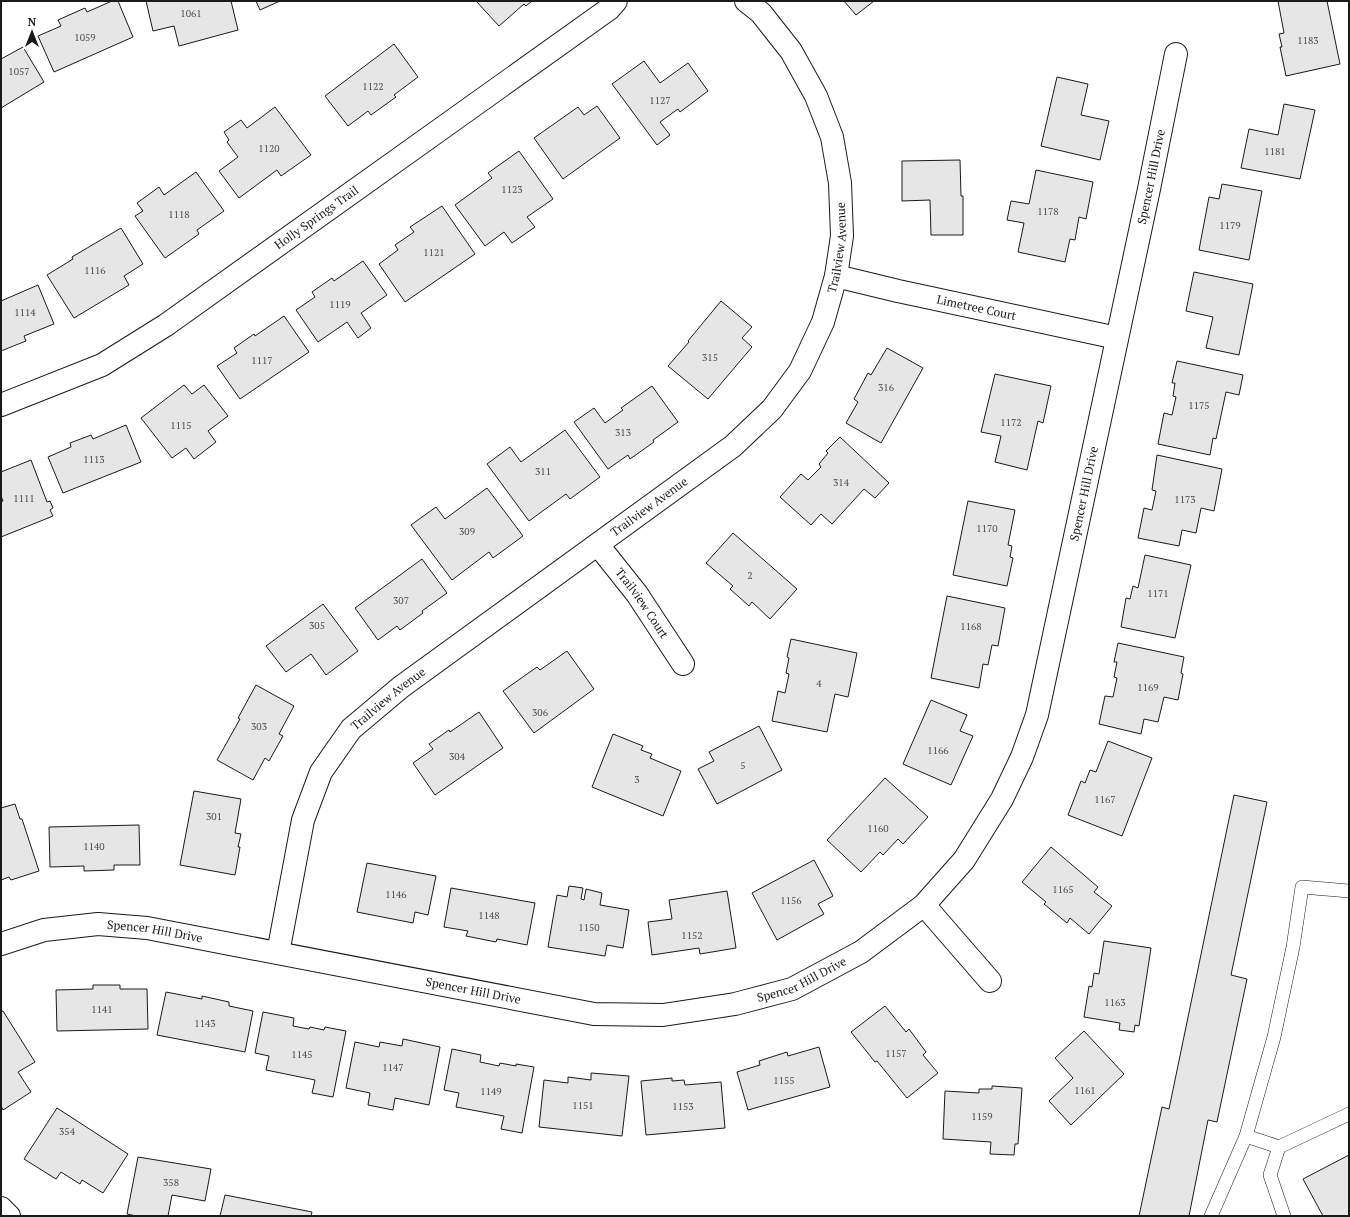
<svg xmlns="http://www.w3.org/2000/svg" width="1350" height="1217" font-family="'PT Serif',serif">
<rect width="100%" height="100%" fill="#fff"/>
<path fill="#e6e6e6" stroke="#1a1a1a" d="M112 1H118L133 37 54 72 38 36 61 26 58 20 85 8 87 12Z
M146 1H231L238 30 179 46 174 26 153 31Z
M256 1H280L260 10Z
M476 1H532L526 6 524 4 499 26Z
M844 1H874L856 15Z
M1278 1H1327L1340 64 1286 76 1280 47H1282L1279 34 1284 33Z
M394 44 418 77 394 95 396 97 371 115 368 111 348 126 325 96Z
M23 47 44 82 1 108V59Z
M644 61 660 83 688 63 708 91 680 112 678 109 660 122 670 135 657 145 612 84Z
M1057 77 1088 84 1081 115 1109 121 1100 160 1041 146Z
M1284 104 1315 110 1300 179 1241 168 1249 129 1278 135Z
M597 106 620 138 563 179 534 138 578 107 584 115Z
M275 107 311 155 281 176 277 170 239 198 219 171 238 157 227 142 229 140 224 132 241 120 247 128Z
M519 151 553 199 527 217 535 227 512 243 504 232 485 246 455 205 492 178 488 173Z
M960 160 961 196H963V235H931L930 200 902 201V161Z
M1036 170 1093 182 1086 219 1079 217 1075 240 1070 239 1065 262 1018 252 1024 223 1007 220 1011 201 1029 204Z
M196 172 224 211 197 230 199 234 165 258 135 216 143 211 137 203 159 187 164 195Z
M1222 184 1262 191 1249 260 1199 250 1209 197 1219 199Z
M442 206 475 254 405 302 379 264 398 250 395 245 414 232 410 227Z
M121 228 143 264 124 276 129 285 74 318 47 275 73 259 72 257Z
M363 261 387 295 361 313 371 328 358 338 347 322 318 342 296 310 315 297 312 292 332 278 334 281Z
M1194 272 1253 284 1239 355 1206 348 1213 317 1186 311Z
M38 285 54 324 24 336 26 341 1 351V301Z
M721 301 752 327 742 338 752 347 708 399 668 366 689 342 688 341Z
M284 316 309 352 240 399 217 366 237 353 234 348 254 334 255 336Z
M887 348 923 368 881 443 846 423 858 402 854 399 868 373 871 375Z
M1177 361 1243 375 1239 395 1226 392 1216 439 1213 438 1210 455 1158 444 1164 413 1172 415 1176 397 1173 396 1175 383H1172Z
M995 374 1051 386 1043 423 1038 421 1027 470 995 462 1001 436 981 432Z
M184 385 192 394 204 385 228 416 208 431 216 442 194 459 186 448 172 458 141 418Z
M652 386 678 422 653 440 654 442 630 459 628 455 608 469 574 422 594 408 605 423 623 410 621 408Z
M126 425 141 462 63 493 48 457 71 447 70 443 91 435 93 439Z
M565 430 600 477 570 499 566 494 529 521 487 464 510 447 521 462Z
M840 437 889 483 875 498 864 489 832 524 821 514 811 525 780 497 801 474 808 480 821 467 819 464 828 453 826 451Z
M1157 455 1222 469 1214 511 1201 508 1196 533 1182 530 1179 546 1138 538 1144 508 1152 510 1156 491 1152 490Z
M31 460 47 502 50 501 53 508 50 510 53 516 1 537V502L3 501 1 496V472Z
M487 488 523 536 493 558 489 552 452 580 411 525 436 507 445 519Z
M968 501 1015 510 1008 545 1012 546 1010 557 1013 558 1007 586 953 575Z
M733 533 797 589 770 619 752 602 749 606 730 589 733 586 706 563Z
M1145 555 1191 565 1175 638 1121 627 1126 598 1130 599 1133 586 1138 588Z
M422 559 447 593 422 611 423 613 400 630 397 626 378 640 355 608Z
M947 596 1005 608 998 646 992 645 988 665 983 664 979 688 931 678Z
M323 604 358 651 326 675 311 654 286 672 266 646Z
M791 639 857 653 848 697 835 694 827 732 772 721 778 691 785 693 789 674 786 673 789 658 787 657Z
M1118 643 1184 657 1181 673 1183 674 1178 700 1164 697 1158 722 1144 719 1141 734 1099 724 1105 696 1113 697 1117 678 1114 677 1117 662H1114Z
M567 651 594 689 534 733 503 691 537 667 540 670Z
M256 685 294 706 279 734 283 736 269 761 265 758 253 780 217 760 240 719 238 718Z
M931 700 967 715 960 731 973 736 951 785 903 764Z
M479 712 503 748 435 795 413 763 433 749 429 744 449 730 450 732Z
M759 726 782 770 717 804 698 769 714 761 709 752Z
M613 734 643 746 641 750 652 754 650 758 681 771 663 816 592 787Z
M1108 741 1152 758 1122 836 1068 815 1081 781 1085 783 1090 770 1096 772Z
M885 778 928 817 903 844 898 839 883 855 880 852 861 872 827 840Z
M194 791 241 799 235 833 241 834 238 847H240L235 875 180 865Z
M1234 795 1267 802 1231 975 1247 979 1217 1122 1208 1120 1189 1216H1139L1162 1107 1169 1109Z
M15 804 20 819H22L39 871 11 880 9 877 1 880V808Z
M139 825 140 865H114V870L84 871V866L50 867 49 827Z
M1051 847 1098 887 1094 892 1112 906 1089 934 1070 918 1067 923 1044 904 1046 902 1022 882Z
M814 860 833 896 818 904 824 914 777 940 752 893Z
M367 863 436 876 428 915 415 912 413 923 357 912Z
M569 886 583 888 581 899 584 900 586 889 602 893 600 905 629 910 623 948 607 945 605 956 548 947 557 895 567 897Z
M451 888 535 903 527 945 497 939 496 942 466 936 468 931 444 927Z
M727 891 736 948 700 954 699 948 652 955 648 922 672 919 669 900Z
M1104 941 1151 948 1139 1026 1135 1025 1134 1032 1119 1030 1120 1023 1084 1017 1089 986 1092 987 1094 973 1099 974Z
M93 985H120V989H147L148 1029 57 1031 56 990 93 989Z
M166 992 202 999V996L229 1002V1006L253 1011 245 1052 157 1035Z
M885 1006 906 1032 909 1029 926 1052 923 1055 938 1073 907 1098 877 1061 875 1062 851 1032Z
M3 1011 35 1062 18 1072 31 1092 3 1110 1 1106V1012Z
M263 1012 294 1018 293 1026 309 1029 310 1027 324 1030 325 1027 346 1031 333 1097 312 1093 315 1080 266 1070 269 1056 255 1053Z
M1084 1031 1124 1074 1071 1125 1049 1101 1073 1078 1055 1058Z
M403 1039 440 1047 429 1105 395 1098 393 1110 368 1105 370 1093 346 1088 355 1042 379 1047 380 1042 402 1046Z
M819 1047 830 1087 748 1110 737 1072 760 1065 759 1061 787 1052 788 1056Z
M452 1049 481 1055 480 1062 499 1066 500 1063 516 1066V1064L534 1067 522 1133 501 1129 504 1116 456 1107 459 1093 444 1090Z
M591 1073 629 1076 622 1136 539 1127 544 1080 568 1083V1077L591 1080Z
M672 1078V1081L684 1080 685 1085 721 1082 725 1128 646 1135 641 1081Z
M992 1086 1022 1088 1018 1144H1015L1014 1155 990 1154 991 1142 943 1139 945 1091 979 1093V1089H992Z
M57 1108 128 1154 103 1193 82 1180 80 1184 61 1172 56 1179 24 1159Z
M1349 1155V1216H1323L1303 1179Z
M138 1157 211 1169 205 1201 172 1195 168 1216H136L127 1214Z
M225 1195 312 1212 311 1216H220Z"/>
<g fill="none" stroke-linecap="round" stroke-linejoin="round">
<g stroke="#1a1a1a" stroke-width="14">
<path id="service" d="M1246 1136 1279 1147
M1211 1216 1246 1136 1274 1037 1293 947 1302 887 1349 891
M1284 1216 1270 1175 1279 1147 1349 1114"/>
</g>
<g stroke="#1a1a1a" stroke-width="24">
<g id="minor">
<path id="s1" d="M836 276 898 291 1117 338"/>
<path id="s2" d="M1 405 102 365 166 325 609 9 616 1"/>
<path id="s3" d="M598 545 637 594 683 664"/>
<path d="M924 905 990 981"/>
<path id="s4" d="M1 944 44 930 98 924 147 928 594 1014 663 1015 735 1004 792 989 861 952 924 905 964 860 1002 799 1022 757 1037 715 1149 189 1176 54"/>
<path id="s5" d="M278 953 303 820 321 772 351 729 401 687 733 446 772 409 800 371 823 322 836 276 842 236 840 183 832 137 816 96 791 51 761 13 746 1"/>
<path d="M1 1208 9 1216"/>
</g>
</g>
<use href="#service" stroke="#fff" stroke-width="13"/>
<use href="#minor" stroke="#fff" stroke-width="22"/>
</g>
<g text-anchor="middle" stroke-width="3" stroke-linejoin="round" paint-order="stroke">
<g font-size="10" fill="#4d4d4d">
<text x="191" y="17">1061</text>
<text x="85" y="41">1059</text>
<text x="1308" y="44">1183</text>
<text x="19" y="75">1057</text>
<text x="373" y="90">1122</text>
<text x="660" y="104">1127</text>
<text x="269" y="152">1120</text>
<text x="1275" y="155">1181</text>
<text x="512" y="193">1123</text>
<text x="1048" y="215">1178</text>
<text x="179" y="218">1118</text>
<text x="1230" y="229">1179</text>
<text x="434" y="256">1121</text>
<text x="95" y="274">1116</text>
<text x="340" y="308">1119</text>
<text x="25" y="316">1114</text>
<text x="710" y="361">315</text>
<text x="262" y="364">1117</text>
<text x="886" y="391">316</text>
<text x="1199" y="409">1175</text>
<text x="1011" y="426">1172</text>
<text x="181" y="429">1115</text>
<text x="623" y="436">313</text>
<text x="94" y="463">1113</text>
<text x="543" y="475">311</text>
<text x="841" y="486">314</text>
<text x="24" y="502">1111</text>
<text x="1185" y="503">1173</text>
<text x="987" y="532">1170</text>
<text x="467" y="535">309</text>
<text x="750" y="579">2</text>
<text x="1158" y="597">1171</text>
<text x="401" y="604">307</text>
<text x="317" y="629">305</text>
<text x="971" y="630">1168</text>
<text x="819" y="687">4</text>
<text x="1148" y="691">1169</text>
<text x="540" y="716">306</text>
<text x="259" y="730">303</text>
<text x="938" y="754">1166</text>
<text x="457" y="760">304</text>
<text x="743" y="769">5</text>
<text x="637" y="783">3</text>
<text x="1105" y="803">1167</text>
<text x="214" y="820">301</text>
<text x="878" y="832">1160</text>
<text x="94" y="850">1140</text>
<text x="1063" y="893">1165</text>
<text x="396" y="898">1146</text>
<text x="791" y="904">1156</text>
<text x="489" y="919">1148</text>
<text x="589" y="931">1150</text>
<text x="692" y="939">1152</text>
<text x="1115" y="1006">1163</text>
<text x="102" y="1013">1141</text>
<text x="205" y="1027">1143</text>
<text x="896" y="1057">1157</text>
<text x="302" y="1058">1145</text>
<text x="393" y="1071">1147</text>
<text x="784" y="1084">1155</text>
<text x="1085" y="1094">1161</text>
<text x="491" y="1095">1149</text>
<text x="583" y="1109">1151</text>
<text x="683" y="1110">1153</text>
<text x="982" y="1120">1159</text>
<text x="67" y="1135">354</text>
<text x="171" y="1186">358</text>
</g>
<g font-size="12" fill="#1a1a1a" stroke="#fff">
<text dy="4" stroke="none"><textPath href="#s4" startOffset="1735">Spencer Hill Drive</textPath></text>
<text dy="4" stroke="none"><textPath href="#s2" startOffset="369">Holly Springs Trail</textPath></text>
<text dy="4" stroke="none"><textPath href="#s5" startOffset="946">Trailview Avenue</textPath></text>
<text dy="4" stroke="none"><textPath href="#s1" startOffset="144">Limetree Court</textPath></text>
<text dy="4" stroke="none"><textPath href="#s4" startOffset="1411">Spencer Hill Drive</textPath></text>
<text dy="4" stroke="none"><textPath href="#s5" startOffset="611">Trailview Avenue</textPath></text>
<text dy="4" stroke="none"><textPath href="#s3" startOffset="73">Trailview Court</textPath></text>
<text dy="4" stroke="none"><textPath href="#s5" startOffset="287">Trailview Avenue</textPath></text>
<text dy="4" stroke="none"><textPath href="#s4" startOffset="157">Spencer Hill Drive</textPath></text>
<text dy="4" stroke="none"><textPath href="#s4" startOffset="817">Spencer Hill Drive</textPath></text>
<text dy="4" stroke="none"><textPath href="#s4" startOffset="481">Spencer Hill Drive</textPath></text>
</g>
</g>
<rect width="1350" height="1217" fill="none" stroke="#1a1a1a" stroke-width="4"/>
<g transform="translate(32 32)" stroke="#ffffff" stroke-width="3" paint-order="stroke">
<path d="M0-3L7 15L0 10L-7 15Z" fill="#1a1a1a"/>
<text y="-6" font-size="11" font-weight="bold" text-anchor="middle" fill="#1a1a1a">N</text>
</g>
</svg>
